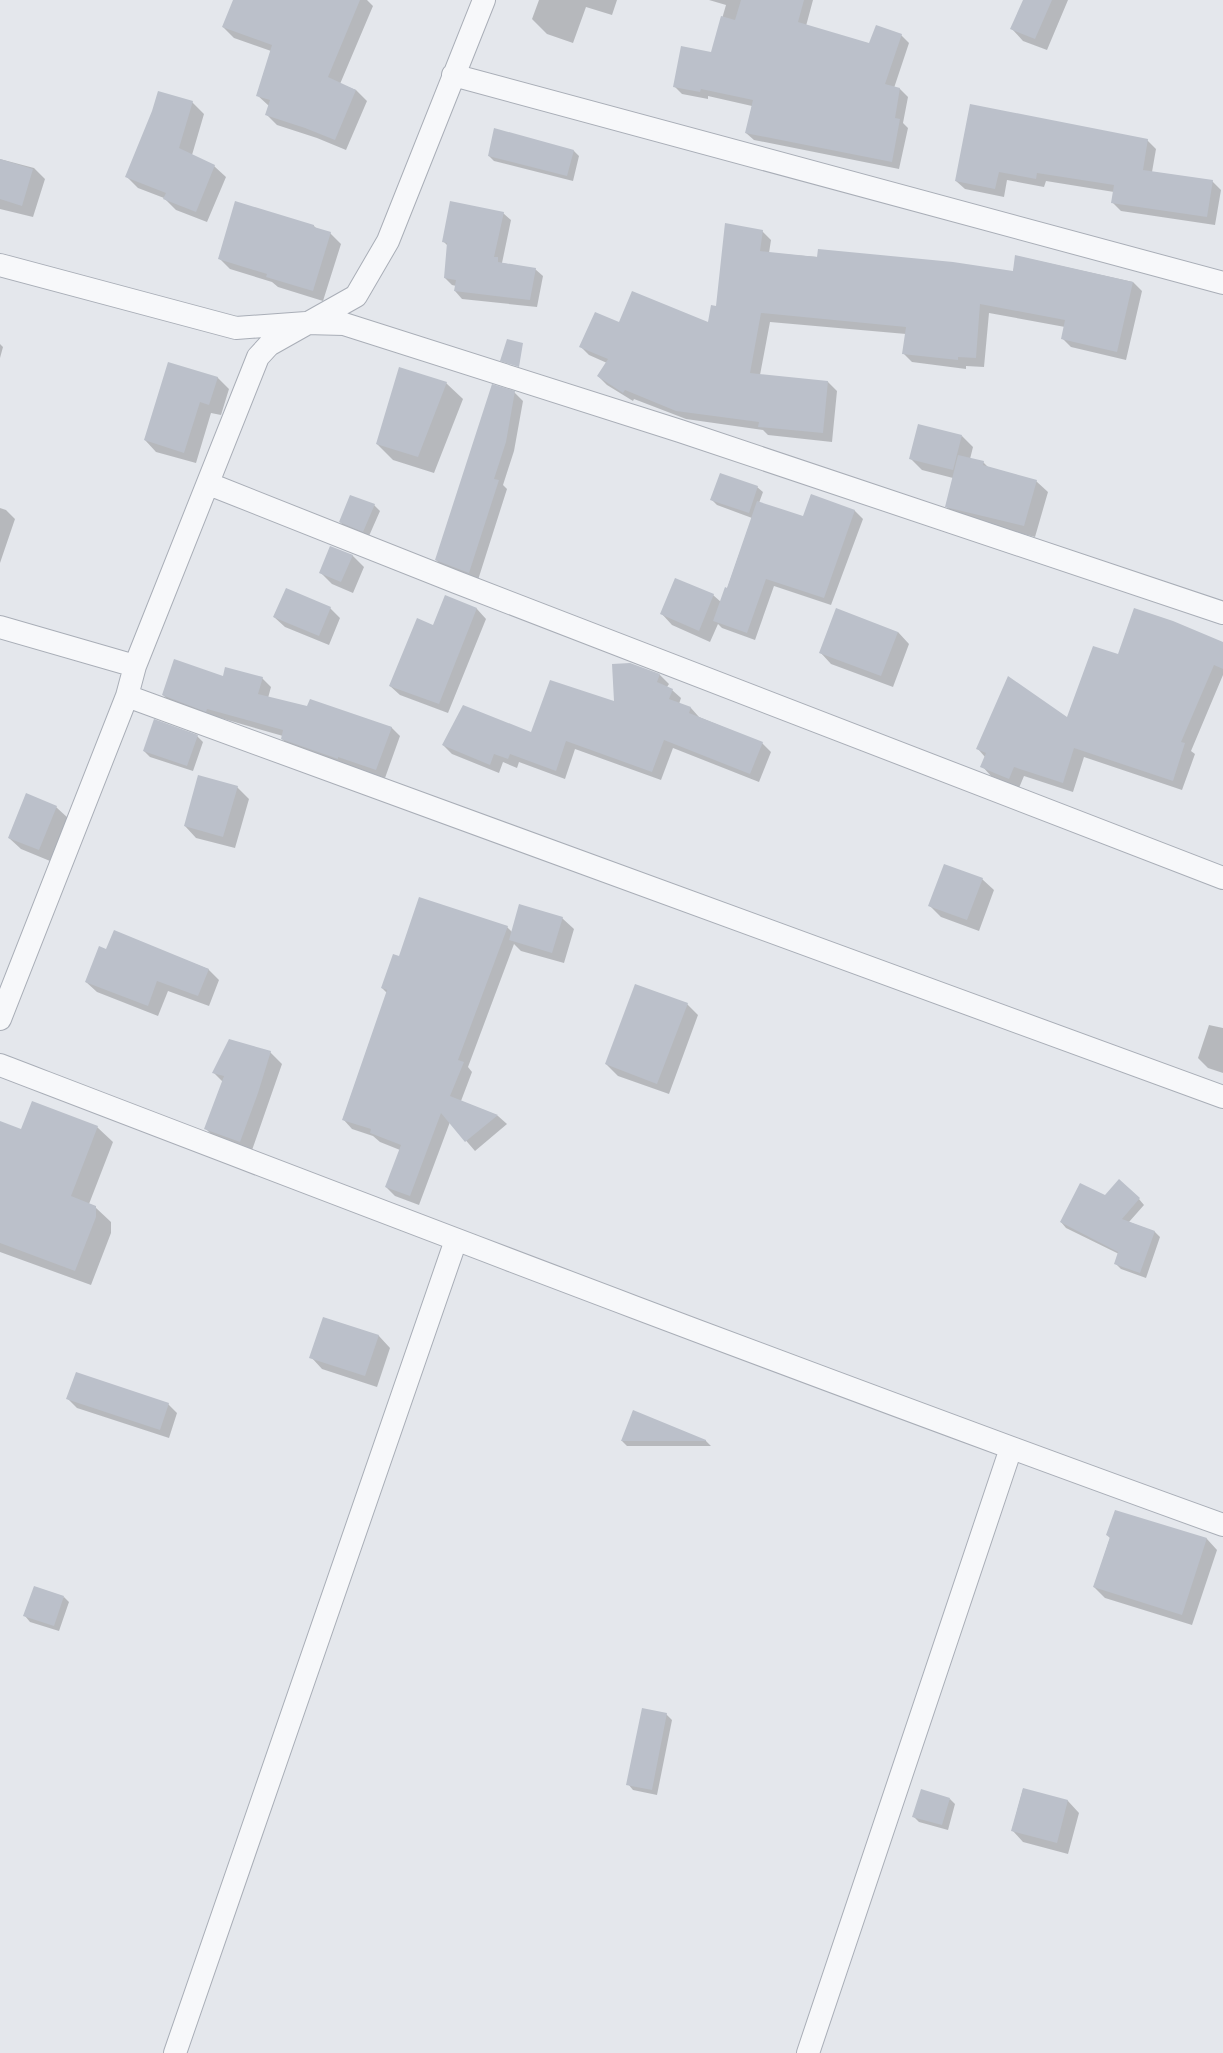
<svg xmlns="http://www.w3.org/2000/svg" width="1223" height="2053" font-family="Arial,sans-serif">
<rect width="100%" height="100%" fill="#e4e7ec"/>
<path fill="#0003" d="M234 0H367L373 6 340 84 356 90 367 101 346 150 317 138 277 125 266 114 269 106 257 95 271 51 234 38 223 27Z
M539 0H617L612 15 586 7 573 43 547 34 532 19Z
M709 0H813L806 26 870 44 901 35 909 43 894 88 900 89 908 97 903 123 908 128 899 169 754 140 746 133 752 106 708 96V99L682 94 674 86 712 53 726 5Z
M1024 0H1068L1047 50 1023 41 1012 29Z
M192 102 204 114 192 155 214 166 226 177 207 222 176 210 164 198 138 188 126 176Z
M1147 140 1156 149 1152 172 1212 181 1221 190 1215 225 1121 211 1112 202 1114 192 1046 181 1044 187 1007 180 1004 197 965 189 956 181Z
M574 151 579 156 573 181 494 161 489 156Z
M0 159 34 168 45 179 33 217 0 209Z
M503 213 511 220 502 263 535 269 543 276 537 307 462 299 455 291 456 286 452 285 445 278 448 246 443 241Z
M314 226 317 229 330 233 341 244 323 301 278 287 272 282 230 269 219 258Z
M762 231 771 240 769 253 1013 273 1016 256 1133 282 1142 291 1126 360 1071 347 1062 338 1065 327 989 313 984 367 966 366V369L912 362 903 353 906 334 770 322 760 375 828 382 837 391 832 442 768 435 763 430 686 419 634 399 633 401 607 385 598 376 607 363 589 355 580 346 620 323H709Z
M0 344 3 347 0 358Z
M217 377 229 389 221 415 211 413 196 463 156 452 145 440Z
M446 383 463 399 434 473 393 460 377 444Z
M514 392 523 401 514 451 503 485 507 489 478 580 444 568 436 560Z
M962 436 973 447 970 459 983 462 988 467 1036 481 1048 492 1035 537 957 518 946 506 953 478 922 470 911 459Z
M757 487 763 492 759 503 804 517 811 495 855 511 863 519 831 605 774 586 755 640 722 628 718 624 710 642 672 625 661 613 713 595 721 602 727 589 752 518 717 505 712 500Z
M374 505 380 511 369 536 346 528 340 522Z
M0 508 6 510 15 519 0 563Z
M352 555 364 567 353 593 332 584 321 573Z
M446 597 477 609 486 619 448 713 400 695 390 686 434 626Z
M330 608 340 618 329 645 285 627 274 617Z
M898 632 909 644 893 687 831 664 820 652Z
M1223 643V675L1191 751 1195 754 1182 790 1084 757 1073 792 1024 776 1019 788 991 776 982 766 985 757 978 749 1068 719 1119 656Z
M630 664 660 675 669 684 667 687 672 690 681 698 679 704 691 708 699 717 762 743 771 752 759 782 673 748 661 780 575 749 565 779 519 762 517 768 503 762 499 773 452 754 443 745 531 733 615 702Z
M224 677 262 678 271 687 268 698 391 727 400 736 385 778 290 747 282 739 283 736 172 704 163 695Z
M197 736 203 742 193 771 150 757 144 751Z
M237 787 249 799 235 848 196 838 185 826Z
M56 807 68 818 50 861 21 849 9 838Z
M982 879 994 890 979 931 941 917 929 905Z
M562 918 574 929 564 963 521 951 514 944 468 1067 472 1072 461 1101 498 1116 507 1124 475 1151 450 1122 419 1205 395 1196 386 1187 400 1150 380 1142 373 1136 352 1129 343 1119 387 993 382 988 400 957 507 927 512 932Z
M114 932 208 969 219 980 209 1006 168 991 158 1016 97 992 86 982 107 951Z
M687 1004 698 1015 669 1094 618 1076 606 1064Z
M1209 1025 1223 1028V1073L1208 1068 1198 1058Z
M270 1052 282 1064 251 1153 217 1140 206 1129 223 1082 213 1072Z
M0 1125 22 1130 97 1127 113 1142 89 1204 95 1207 111 1222V1233L91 1285 0 1252Z
M1105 1197 1139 1199 1144 1205 1129 1222 1155 1232 1160 1237 1146 1278 1121 1269 1115 1263 1119 1254 1066 1228 1061 1222Z
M324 1318 379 1336 390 1348 377 1387 322 1369 311 1357Z
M68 1399 168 1404 177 1413 169 1438 77 1408Z
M633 1412 706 1441 711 1446H627L622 1441Z
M1107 1535 1207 1539 1217 1550 1192 1625 1105 1598 1094 1587 1110 1538Z
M64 1597 69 1602 59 1631 30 1622 25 1616Z
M666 1714 672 1720 657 1795 633 1790 628 1784Z
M1023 1789 1068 1801 1079 1813 1068 1854 1023 1842 1012 1830Z
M950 1799 955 1804 948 1830 919 1822 913 1816Z"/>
<path fill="#bbc0ca" d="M233 0H360L328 77 356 90 335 140 305 128 265 115 270 100 256 96 272 45 222 27Z
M741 0H804L798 22 869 43 876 25 902 34 885 84 900 88 895 118 900 119 892 162 745 133 753 100 701 89 700 92 673 87 681 46 711 52 721 16 735 20Z
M1023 0H1052L1035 39 1010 29Z
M158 91 193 101 179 148 215 165 196 212 163 199 166 193 125 177 152 111Z
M970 104 1148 139 1143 170 1213 180 1207 217 1111 203 1114 185 1037 173 1036 179 999 172 995 189 955 181Z
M494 128 574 150 567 176 488 156Z
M0 159 33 169 22 206 0 199Z
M235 201 314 225V227L331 232 313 291 266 277 267 274 218 259Z
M450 201 504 212 494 257H498V262L536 268 530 300 454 291 456 280 444 278 447 243 442 242Z
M725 223 763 230 760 251 817 257 818 249 953 262 1013 271 1015 255 1133 282 1117 352 1061 339 1065 320 980 304 976 358 958 357V360L902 354 906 327 761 313 750 373 828 381 823 433 758 427 759 422 676 411 625 390 623 393 597 376 608 359 579 347 595 312 619 322 632 291 708 322 711 305 716 306Z
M507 339 523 343 519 367 500 361Z
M168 362 218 377 209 405 200 402 184 453 144 440Z
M399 367 447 382 418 457 376 444Z
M492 384 515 391 506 442 494 479 499 480 469 573 435 560Z
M918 424 962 435 953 470 909 459Z
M958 455 984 461 983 465 1037 480 1024 526 945 507Z
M720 473 758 486 749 513 710 500Z
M811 494 855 510 824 598 766 579 747 633 713 621 725 587 727 588 757 501 803 516Z
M350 495 375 504 363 532 339 522Z
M330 546 353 555 341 582 319 573Z
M675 578 714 594 699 631 660 614Z
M286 588 331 607 319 636 273 617Z
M445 595 477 608 439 704 389 686 417 618 433 625Z
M836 608 898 632 881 676 819 653Z
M1134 608 1173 621 1223 642V669L1214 665 1181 742 1185 743 1173 781 1074 748 1063 783 1014 767 1009 779 980 767 986 753 976 749 1008 676 1067 717 1093 646 1118 654Z
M174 659 223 676 225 667 263 677 258 694 307 706 310 699 392 727 376 770 338 757V759L281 739 283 730 207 709 206 712 162 695Z
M630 663 660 674 657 682 673 689 669 699 691 707 689 713 763 742 750 774 664 740 652 772 566 741 556 771 510 754 508 759 494 754 490 765 442 745 463 705 531 732 550 680 614 701 612 664Z
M154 719 198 735 187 766 143 751Z
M198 775 238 786 223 837 184 826Z
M26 793 57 806 39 850 8 838Z
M944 864 983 878 967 920 928 906Z
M419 897 508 926 458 1060 464 1062 450 1096 498 1115 465 1142 441 1113 410 1196 385 1187 401 1145 370 1133 371 1129 342 1120 387 990 381 988 393 954 399 956Z
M519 904 563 917 552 953 509 940Z
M114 930 209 969 198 996 157 981 148 1006 85 982 99 946 106 949Z
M635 984 688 1003 657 1084 605 1064Z
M229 1039 271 1051 258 1093 240 1142 204 1129 224 1076 212 1073Z
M32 1101 98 1126 71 1196 96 1206V1217L75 1271 0 1243V1121L21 1129Z
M1119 1179 1140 1198 1122 1219 1155 1231 1140 1273 1114 1264 1118 1252 1060 1222 1080 1183 1105 1195Z
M323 1317 379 1335 365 1376 309 1358Z
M76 1372 169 1403 160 1430 66 1399Z
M633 1410 706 1440V1441H621Z
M1115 1510 1207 1538 1182 1615 1093 1587 1110 1537 1106 1535Z
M34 1586 64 1596 54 1626 23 1616Z
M642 1708 667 1713 652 1790 626 1785Z
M1023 1788 1068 1800 1057 1843 1011 1831Z
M921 1789 950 1798 942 1825 912 1817Z"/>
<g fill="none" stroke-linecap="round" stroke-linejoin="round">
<g stroke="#a9aeb7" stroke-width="24">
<path id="minor" d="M453 75 1223 283
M0 265 236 328 306 323 344 324 680 431 1223 613
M209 484 456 582 1223 878
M0 627 135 666
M127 696 1223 1097
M0 1019 127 696 135 666 258 357 269 345 356 296 388 241 484 0
M0 1065C407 1221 813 1377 1223 1525
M175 2053 456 1240
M808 2053 1011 1448"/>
</g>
<use href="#minor" stroke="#f7f8fa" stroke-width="22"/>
</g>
</svg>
